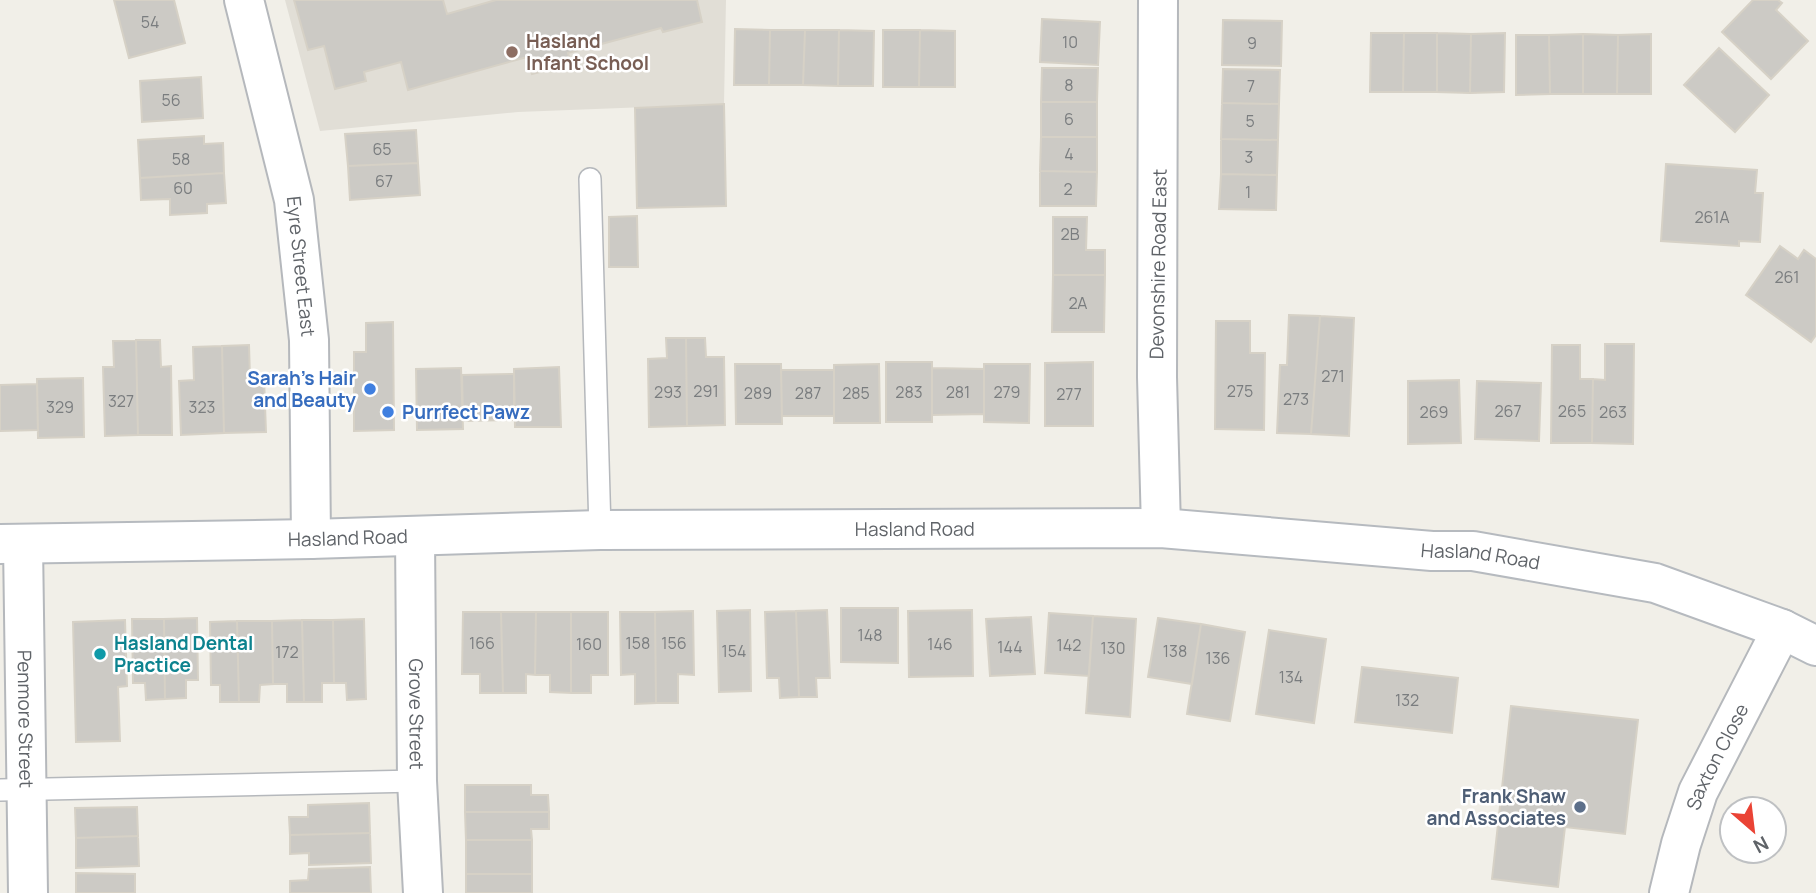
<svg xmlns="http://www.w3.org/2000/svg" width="1816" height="893" font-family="Manrope,sans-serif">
<rect width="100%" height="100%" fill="#f1efe8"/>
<path fill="#e1ded6" d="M285 0H726L724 104 518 112 320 131Z"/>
<path fill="#cccac5" stroke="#d6d1c6" stroke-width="2" d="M114 0H174L185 43 129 58Z
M294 0H443L447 14 496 0H697L702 22 663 32 661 28 568 53 571 64 532 74 527 57 408 90 401 62 364 72 366 81 335 89 324 46 308 50Z
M1753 0H1778L1782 3 1776 10 1808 41 1771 79 1722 32Z
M1042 19 1100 22 1098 65 1040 62Z
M1223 20 1282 21 1281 66 1222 65Z
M735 29 770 30 769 85H734Z
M770 30H805L803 85H769Z
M805 30H839L838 86 803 85Z
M839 30 874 31 873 86H838Z
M883 30H920L919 87H883Z
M920 30 955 31V87H919Z
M1371 33H1404L1403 92H1370Z
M1404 33H1437V92H1403Z
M1437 33 1471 34 1470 93 1437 92Z
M1505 33 1504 92 1470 93 1471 34Z
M1583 34V94H1550L1549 35Z
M1583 34 1618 35 1617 94H1583Z
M1651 34V94H1617L1618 35Z
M1516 35H1549L1550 94 1516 95Z
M1719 48 1769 95 1735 132 1684 85Z
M1042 68H1098L1097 102H1041Z
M1223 69 1280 70 1279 104 1222 103Z
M201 77 203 118 142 122 140 81Z
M1041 102H1097V137H1041Z
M1222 103 1279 104 1278 140 1221 139Z
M724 104 726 206 637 208 635 108Z
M416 130 418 163 348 166 345 134Z
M204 136V144L223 143 224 173 140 178 138 140Z
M1041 137H1097V172L1040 171Z
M1221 139 1278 140 1277 175 1221 174Z
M418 163 420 195 350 200 348 166Z
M1666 164 1757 170 1755 193H1763L1760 242 1739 241V246L1661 241Z
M1040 171 1097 172 1096 206H1040Z
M224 173 226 203 207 204V213L170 215V199L141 200 140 178Z
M1221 174 1277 175 1276 210 1219 209Z
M637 216 638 267H609V217Z
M1053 217H1087L1086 250H1105V275H1053Z
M1780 246 1798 259 1804 250 1816 259V335L1811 342 1746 295Z
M1053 275H1105L1104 332H1052Z
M1289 315 1320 316 1311 434 1277 433 1280 365H1287Z
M1320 316 1354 318 1349 436 1311 434Z
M1216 321H1250V353H1265L1264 430 1215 429Z
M393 322 394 430 354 431V352H366V323Z
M666 338H686L687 426 649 427 648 359 667 358Z
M686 338H705L706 357H724L725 425 687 426Z
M136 340H160L161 367 171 366 172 435H138Z
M136 340 138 435 105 436 103 367H114L113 341Z
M1605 344H1634L1633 444 1592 443 1593 379 1605 380Z
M249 345 250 378H264L266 432 224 433 222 346Z
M1552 345H1580V379H1593L1592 443H1551Z
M222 346 224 433 181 435 179 381 194 380 193 347Z
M886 362H932V422H886Z
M1093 362V426H1045V363Z
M735 364H781L782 424H736Z
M879 364 880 423H834V365Z
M984 364H1030L1029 423 984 422Z
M559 367 561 427H515L514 369Z
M461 368 463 429 417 430 416 369Z
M932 368 984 369V414L932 415Z
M781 370H834V416H782Z
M514 374V420L463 421 462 375Z
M83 378 84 437 38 438 37 379Z
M1459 380 1461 443 1408 444V381Z
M1477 381 1541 383 1539 441 1475 439Z
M37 384 38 430 0 431V385Z
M841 608H898V663L841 662Z
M750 610 751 691 719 692 717 611Z
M827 610 830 678H816L817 697H799L796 611Z
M972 610 973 676 909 677 908 611Z
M693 611 694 675 678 674V703H656L655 612Z
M796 611 799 697 780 698 779 678H767L765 612Z
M463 612H501L503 693H480V674H462Z
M501 612H536L535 675 526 674V693H503Z
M536 612H571V693L550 692V675H535Z
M571 612H608V675H591V693H571Z
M620 612H655L656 703 635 704V674L621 675Z
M1049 613 1093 616 1089 676 1045 673Z
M1093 616 1136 619 1130 717 1086 713Z
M1031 617 1035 674 990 676 986 619Z
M197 618 198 680H186V698L165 699 164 619Z
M1158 618 1201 624 1192 684 1148 677Z
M132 619H164L165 699 146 700 145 683H133Z
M364 619 366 699 347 700 346 683H334L333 620Z
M125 620 127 686 118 687 120 741 76 742 73 622Z
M302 620 304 702H287V684H273L272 621Z
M302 620H333L334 683H322V702H304Z
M237 621 239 702H220V685H211L210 622Z
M237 621H272L273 684 260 685 259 702H239Z
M1201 624 1245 632 1230 721 1187 714Z
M1269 630 1326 639 1314 723 1256 714Z
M1362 667 1458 678 1452 733 1355 722Z
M1511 706 1638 720 1625 834 1565 827 1558 887 1492 879Z
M465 785H531V795H548L549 812H465Z
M369 803 370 833 290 835 289 817H308V805Z
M137 807 138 836 76 838 75 808Z
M465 812H549V829H531L532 840H466Z
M370 833 371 863 309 865V853L290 854V835Z
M138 836 139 866 76 868V838Z
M466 840H532V874H466Z
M370 867 371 893H290V881L308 880 309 869Z
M76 873 135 874V893H76Z
M466 874H532V893H466Z"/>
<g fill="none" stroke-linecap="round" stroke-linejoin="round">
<g stroke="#b5b8bc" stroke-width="24">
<path id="lane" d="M590 179 600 530
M0 790 417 781"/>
</g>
<g stroke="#b5b8bc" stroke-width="42">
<g id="street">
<path id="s1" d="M244 0 294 200 309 340 311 539"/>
<path d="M1158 0 1157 377 1161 528"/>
<path id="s2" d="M415 536 417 781 423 893"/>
<path id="s3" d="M23 544 28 893"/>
<path id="s4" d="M1669 893 1681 844 1698 792 1782 629"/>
</g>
</g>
<g stroke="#b6babf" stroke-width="42">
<g id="secondary">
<path id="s5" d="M0 544 311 539 600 530 1161 528 1432 551H1473L1655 583 1782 629 1816 646"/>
</g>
</g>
<use href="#lane" stroke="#fff" stroke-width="21"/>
<use href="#street" stroke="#fff" stroke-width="38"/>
<use href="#secondary" stroke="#fff" stroke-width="38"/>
</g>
<circle fill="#8d6e63" stroke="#fff" stroke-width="2.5" cx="512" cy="52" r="7"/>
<g fill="#3f7fe0" stroke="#fff" stroke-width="2.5">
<circle cx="370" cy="389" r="7"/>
<circle cx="388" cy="412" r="7"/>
</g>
<circle fill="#0f9aa8" stroke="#fff" stroke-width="2.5" cx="100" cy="654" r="7"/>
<circle fill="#5c6f8a" stroke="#fff" stroke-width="2.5" cx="1580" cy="807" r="7"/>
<g text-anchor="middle" stroke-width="5" stroke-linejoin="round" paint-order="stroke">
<g font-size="16" fill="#7a7d7f">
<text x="150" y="28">54</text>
<text x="1070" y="48">10</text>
<text x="1252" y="49">9</text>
<text x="1069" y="91">8</text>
<text x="1251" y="92">7</text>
<text x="171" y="106">56</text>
<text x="1069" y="125">6</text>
<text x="1250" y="127">5</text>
<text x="382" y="155">65</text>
<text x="1069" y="160">4</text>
<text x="1249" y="163">3</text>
<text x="181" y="165">58</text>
<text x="384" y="187">67</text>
<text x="183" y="194">60</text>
<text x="1068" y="195">2</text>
<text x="1248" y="198">1</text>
<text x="1712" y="223">261A</text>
<text x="1070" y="240">2B</text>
<text x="1787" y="283">261</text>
<text x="1078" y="309">2A</text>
<text x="1333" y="382">271</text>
<text x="706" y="397">291</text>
<text x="1240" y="397">275</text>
<text x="668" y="398">293</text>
<text x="909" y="398">283</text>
<text x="958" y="398">281</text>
<text x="1007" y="398">279</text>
<text x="758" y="399">289</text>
<text x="808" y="399">287</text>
<text x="856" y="399">285</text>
<text x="1069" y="400">277</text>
<text x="1296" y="405">273</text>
<text x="121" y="407">327</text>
<text x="60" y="413">329</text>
<text x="202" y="413">323</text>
<text x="1508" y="417">267</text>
<text x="1572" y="417">265</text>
<text x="1434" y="418">269</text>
<text x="1613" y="418">263</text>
<text x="870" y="641">148</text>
<text x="482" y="649">166</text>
<text x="638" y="649">158</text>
<text x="674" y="649">156</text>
<text x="589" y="650">160</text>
<text x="940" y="650">146</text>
<text x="1069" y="651">142</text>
<text x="1010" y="653">144</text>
<text x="1113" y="654">130</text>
<text x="734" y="657">154</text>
<text x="1175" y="657">138</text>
<text x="287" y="658">172</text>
<text x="1218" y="664">136</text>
<text x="1291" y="683">134</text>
<text x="1407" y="706">132</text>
</g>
<g font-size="19" font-weight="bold" fill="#785e54" stroke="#fff" text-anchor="start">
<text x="526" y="48">Hasland<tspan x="526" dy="22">Infant School</tspan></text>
</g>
<g font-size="19" fill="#5f6368" stroke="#fff">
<text transform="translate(1158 264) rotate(-89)" y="7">Devonshire Road East</text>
<text dy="7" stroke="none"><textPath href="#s1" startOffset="273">Eyre Street East</textPath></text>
<text dy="7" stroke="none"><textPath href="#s5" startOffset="915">Hasland Road</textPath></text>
<text dy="7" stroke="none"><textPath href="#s5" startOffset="348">Hasland Road</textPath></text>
<text dy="7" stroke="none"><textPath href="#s5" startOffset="1482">Hasland Road</textPath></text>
<text dy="7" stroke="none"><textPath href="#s2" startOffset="178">Grove Street</textPath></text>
<text dy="7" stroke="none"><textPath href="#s3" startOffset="175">Penmore Street</textPath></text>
<text dy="7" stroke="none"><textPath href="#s4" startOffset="145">Saxton Close</textPath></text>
</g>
<g font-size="19" font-weight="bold" fill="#366cbe" stroke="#fff" text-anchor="end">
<text x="356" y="385">Sarah’s Hair<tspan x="356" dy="22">and Beauty</tspan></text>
<text x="402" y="419" text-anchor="start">Purrfect Pawz</text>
</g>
<g font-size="19" font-weight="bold" fill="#0d838f" stroke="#fff" text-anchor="start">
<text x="114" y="650">Hasland Dental<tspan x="114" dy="22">Practice</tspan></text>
</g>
<g font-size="19" font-weight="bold" fill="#4e5e75" stroke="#fff" text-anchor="end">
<text x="1566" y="803">Frank Shaw<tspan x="1566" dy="22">and Associates</tspan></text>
</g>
</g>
<g transform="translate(1753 830) rotate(152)"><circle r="33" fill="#ffffff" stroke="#bfc1c3" stroke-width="2"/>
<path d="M0-5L12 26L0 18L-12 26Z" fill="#ea4335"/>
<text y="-10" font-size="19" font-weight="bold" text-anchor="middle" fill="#5f6368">N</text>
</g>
</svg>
